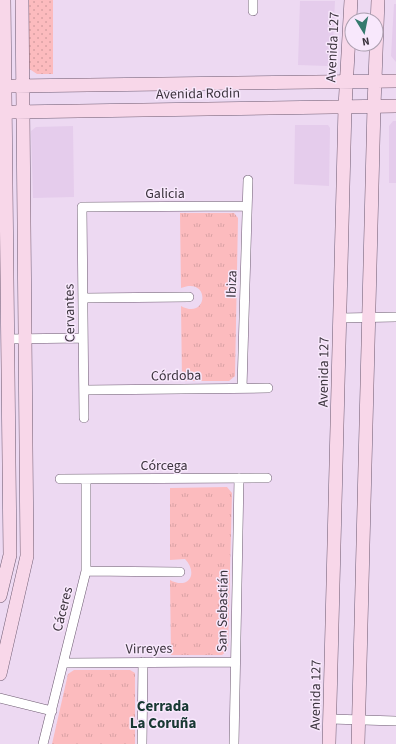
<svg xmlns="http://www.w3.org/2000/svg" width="396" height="744" font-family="'Source Sans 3',sans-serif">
<defs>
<pattern id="grass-dots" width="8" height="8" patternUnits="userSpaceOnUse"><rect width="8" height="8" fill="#fcbbbe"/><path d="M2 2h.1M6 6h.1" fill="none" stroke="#d9a1a4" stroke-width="1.8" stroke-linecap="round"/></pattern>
<pattern id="park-tufts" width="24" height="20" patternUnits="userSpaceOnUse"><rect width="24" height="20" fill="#fcbbbe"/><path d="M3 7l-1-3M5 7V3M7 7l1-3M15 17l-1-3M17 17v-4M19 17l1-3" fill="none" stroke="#d9a1a4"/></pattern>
</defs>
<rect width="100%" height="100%" fill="#edd9f2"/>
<path fill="#e5ccec" d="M300 1H335L332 63 328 66 298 65Z
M394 4H396V62L391 56Z
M393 121H396V183H389V126Z
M295 125H328L330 128 329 186 294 184Z
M73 126 74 197 33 198 31 131 36 127Z"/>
<path fill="url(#grass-dots)" d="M27 0H53V74H37L28 68Z"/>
<path fill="url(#park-tufts)" d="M180 213H234L238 218 235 376 229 381H182L181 306C208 321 211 276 181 288Z
M227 487 232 493 228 650 222 655H171L170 580C188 590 199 574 185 559L170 560V488Z
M74 670H130L135 673V744H52L68 674Z"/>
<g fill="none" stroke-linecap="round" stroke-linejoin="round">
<g stroke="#6d5b71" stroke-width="10">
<path id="street" d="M253 11V0
M83 298 189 297
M340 318 396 317
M7 339 83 338
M242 388 248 180
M84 390 268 388
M84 418 82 207 247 206
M60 479 267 478
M86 571 180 572
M64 663 235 662
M0 698 52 711
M330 719 396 721
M43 744 86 571V479
M142 744 143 662
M234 744 239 478"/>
</g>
<g stroke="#6d5b71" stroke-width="14">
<path id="secondary" d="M14 86 396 81
M14 112 396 106
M0 596 10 555 4 0
M0 674 27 556 22 0
M329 744 345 107 351 0
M358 744 374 106 378 0"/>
</g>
<use href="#street" stroke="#fff" stroke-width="9"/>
<use href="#secondary" stroke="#f8d7e9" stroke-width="13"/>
</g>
<g text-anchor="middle" stroke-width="3" stroke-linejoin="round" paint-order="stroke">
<g font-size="14" fill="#3b333d" stroke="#f8e8fc">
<text transform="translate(332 47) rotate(-87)" y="5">Avenida 127</text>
<text transform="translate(198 93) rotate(-1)" y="5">Avenida Rodin</text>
<text x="165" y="198">Galicia</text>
<text transform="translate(231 284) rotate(-88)" y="5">Ibiza</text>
<text transform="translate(69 313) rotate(-91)" y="5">Cervantes</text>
<text transform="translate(323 372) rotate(-89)" y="5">Avenida 127</text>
<text transform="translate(176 375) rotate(-1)" y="5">Córdoba</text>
<text x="164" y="470">Córcega</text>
<text transform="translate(62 609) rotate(-76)" y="5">Cáceres</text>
<text transform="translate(222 611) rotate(-89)" y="5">San Sebastián</text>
<text transform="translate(149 648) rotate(-1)" y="5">Virreyes</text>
<text transform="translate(315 695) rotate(-89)" y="5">Avenida 127</text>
</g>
<g font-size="15" font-weight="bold" fill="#183933" stroke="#f8e8fc">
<text x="163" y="711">Cerrada<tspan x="163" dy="17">La Coruña</tspan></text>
</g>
</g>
<g transform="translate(364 32) rotate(170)"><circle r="19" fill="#f8e8fc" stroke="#aca0b0"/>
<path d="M0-3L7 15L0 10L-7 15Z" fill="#357a6e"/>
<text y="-6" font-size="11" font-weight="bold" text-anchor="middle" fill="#3b333d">N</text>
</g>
</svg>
